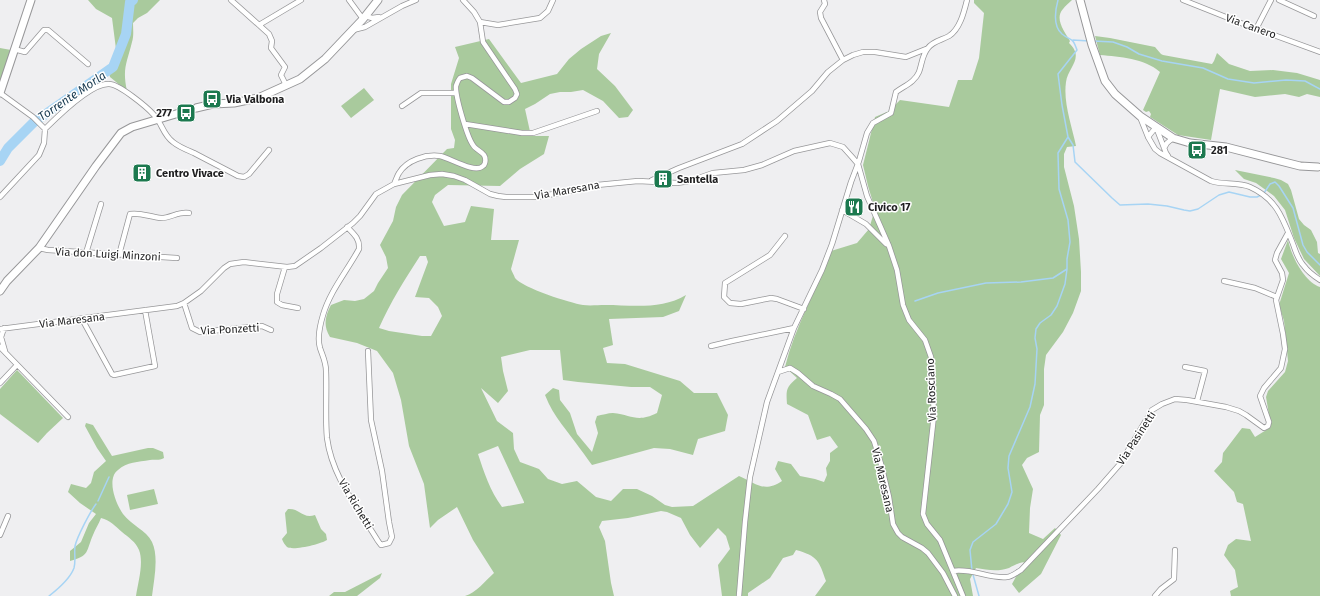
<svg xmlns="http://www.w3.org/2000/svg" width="1320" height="596" font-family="'Fira Sans',sans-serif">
<rect width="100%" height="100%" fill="#efeff1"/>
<path fill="#a9ca9d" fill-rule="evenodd" d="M88 0H160L147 13 138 18 133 23C133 29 134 36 132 42 127 63 122 68 127 91L110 77 108 70 116 49 112 18 96 9Z
M974 0H1072C1069 3 1065 6 1063 9 1054 19 1065 32 1070 41L1069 43C1085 58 1068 67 1066 82 1063 103 1072 126 1076 146L1067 147 1064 154V167L1074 206 1079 239 1081 272V291L1073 313 1063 332 1046 355 1044 369V405L1040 415 1039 452 1027 458 1022 465 1033 489 1030 508 1029 533 1043 539 1055 528 1061 535 1041 574 1019 593 1012 584 1024 562C1018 563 1015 565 1009 568 998 572 987 570 976 568L970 579 973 596H815L826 581C819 561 818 556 796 550L793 555 783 558 770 578 748 593V596H722L718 565 730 549 726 536 718 528 700 548 690 535 681 518 667 512 661 511 628 518 602 521 599 527 605 541 611 583 614 596H465C476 593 485 581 494 573L473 540 457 507 438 520 430 528 424 484 409 446 401 400 393 373 377 351 357 343 330 337C323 326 325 316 331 305L344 300 355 301 364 299 374 291 378 283 388 268 386 257 380 245 393 221 396 207 402 195 447 149 454 148 455 140 451 129V84L459 58 455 47 489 39 521 83 557 74 569 59 581 49 601 36 611 33 599 54 597 69 615 86 633 110 628 117 619 118 603 101 583 90 571 92H560L550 94 535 104 525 109 531 136H549L544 154 520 169 500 186 448 185 435 195 432 202 444 226 465 222 471 206 494 209 491 240H519L511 269C512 272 514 275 515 278 523 288 570 303 583 305 590 306 598 305 605 305 631 305 662 310 686 295L679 311 663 317 609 319 613 345 603 348 607 363 625 364 680 381 694 393H717L728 415 725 431 698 439 693 455 670 449 654 448 592 465C588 460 585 455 581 450 568 431 554 418 545 395L553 388 559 390 560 400 570 413 577 434 592 452 598 433 595 422 597 416C602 415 608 413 613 413 632 415 637 423 657 413L662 395 650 387H631L578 382 563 380 560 350H530L501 357 503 371 508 391 498 403 481 388 497 421 513 433 514 449 520 462 539 469 548 479 562 484 577 481 596 497 611 501 623 489H637L652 496 665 505 672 507 693 506 739 476C757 484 764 493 782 481L775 469 778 461 791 464 800 476 815 479 824 482 827 475 826 468 830 461V453L838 447 830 436 817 440 808 415 787 404C786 390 786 387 797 378L785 367C795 326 817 290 831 251L857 243 869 229 875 209 868 186 863 165 875 117 889 111 900 100 949 107 958 80H972L979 58 984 13 974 3ZM420 256H426L428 262 415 297 429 298 438 307 442 316 431 336H422L389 331 379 328C390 303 405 279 420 256ZM498 446 524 502V503L502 507C490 491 484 472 478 454Z
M1095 36 1110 38 1155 47 1161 54 1163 55 1212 64 1214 61 1217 53 1229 64 1250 71 1273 70 1297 73 1320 80V97L1307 94 1299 97 1285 94 1255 97 1220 89 1211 140 1178 135 1150 117 1151 114 1149 111 1146 112 1143 110 1160 72C1144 58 1120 57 1100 55Z
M0 48 11 50 0 82Z
M364 88 374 100 351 118 341 106Z
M1235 170 1274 178 1281 180 1288 184 1291 190 1299 219 1304 225 1311 230 1317 242 1318 253 1320 254V276L1304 259 1294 238 1285 210 1274 196 1256 183 1244 179Z
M1288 240C1291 255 1304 282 1320 287V596H1231L1230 591 1238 587 1235 570 1224 555 1228 545 1236 539 1251 541 1243 504 1237 502 1234 492 1214 471 1222 462 1223 453 1242 428 1250 429 1255 437 1271 427 1266 397 1268 391 1285 372 1288 361 1284 321 1279 305 1289 273 1281 259Z
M17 370 63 418 47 433 38 443 0 414V389Z
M86 423 93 425 112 456 148 448H153L163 452 164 458C158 461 156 459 150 460 138 462 127 462 118 470 106 479 116 504 123 514 131 525 146 530 152 542 159 557 154 579 152 596H136C138 582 144 563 139 550 136 542 128 537 122 532 115 526 110 520 101 518 99 524 95 529 93 535 86 551 90 556 70 561V551L81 542 89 523 96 514 80 503 68 492 71 484 86 488 91 483 94 472 106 461 97 448 85 426Z
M154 489 158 504 130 510 127 495Z
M288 509C300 508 302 519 315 515L321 529 326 534 327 540C321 544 293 551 287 547 285 545 283 542 282 539L287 533 285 513Z
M382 573 380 578 357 596H329L334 592H345Z"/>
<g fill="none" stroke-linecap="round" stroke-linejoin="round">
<path stroke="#a7d4f4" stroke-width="1.5" d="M1058 0C1055 11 1053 26 1062 34 1072 42 1072 36 1077 50L1058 74 1062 105 1068 137 1073 145 1075 162 1112 198 1120 205 1148 204 1167 206 1184 210 1190 211 1198 209 1219 195 1229 192 1250 197H1257L1261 195
M1073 40 1089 41
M1093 41 1113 42 1127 47 1139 54 1162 61 1203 68 1228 79 1254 83 1286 80 1305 81 1320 89
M1264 193 1270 184 1275 182 1279 186 1293 208 1303 245 1307 252 1320 265
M915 301 938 293 986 283 1021 282 1053 278 1067 269V259L1070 242 1068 220 1059 189 1058 153 1068 137
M98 501 109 477
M49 596C58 589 70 579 74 568 76 561 74 553 75 546 77 537 90 512 96 504
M979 596 972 571 970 550 973 542 996 524 1008 504 1012 492 1008 468 1009 456 1030 407 1035 384 1037 349 1035 338 1036 329 1040 323 1051 315 1057 306 1065 284 1067 269"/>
<path stroke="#a7d4f4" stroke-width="10" d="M0 161 8 148 33 123 113 67 126 34 130 2 133 0"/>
<g stroke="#979799" stroke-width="6">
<path id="street" d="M231 0 269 34 272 41 271 48 285 67 281 75 286 85
M349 0 363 19
M824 0 825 4 820 12 821 18 843 60
M1183 0 1256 29 1260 30 1320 52
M1279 0 1314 16
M365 16 372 18 379 17
M480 22 498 25 540 18 548 11 553 0
M259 25 301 0
M1256 29 1271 0
M353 30 365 27 402 6 416 0
M14 49 25 52 44 30H48L88 64
M0 93 33 117 45 129
M402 106 421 93H456
M1140 117 1148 137 1155 149 1160 153 1211 181C1223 185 1238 182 1250 187 1277 199 1283 219 1293 244 1296 252 1298 260 1304 266 1308 272 1314 276 1320 280
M465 124 522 133H533L597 111
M1148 137 1156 127 1166 153 1168 156
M1164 148 1167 143 1173 138
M652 180 679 168 742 144 777 121 812 91 828 72 843 60 853 55 863 52H875L906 57 926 49
M394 184C396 180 397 176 399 173 407 160 426 154 440 156 450 158 475 174 483 166 486 164 486 158 484 155 481 151 475 149 473 145 467 137 455 95 456 86 457 83 458 80 460 78L467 76 472 78 504 102H509L515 98 517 94 515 89 483 42 480 22 474 12 463 0
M0 197 39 155 44 143 45 129C58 116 91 83 109 84 119 84 147 107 154 115 162 123 163 135 173 142 179 147 187 150 194 153 209 161 223 168 238 176L244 177 249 174 269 150
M842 210 866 224 886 244
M347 227C354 234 360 239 359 249 347 271 330 291 323 315 320 325 317 338 320 348 323 357 326 362 326 371 327 393 325 416 327 438 332 477 358 508 378 541L381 545 389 543 392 537 389 522 382 471 371 420 368 351
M785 236 770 255 725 283 724 297 730 303 741 304 771 298 777 299 804 309
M39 248 48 250 177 258
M86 253 101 204
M119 255 130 214C140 212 150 217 161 218 171 218 179 211 189 213
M285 267 277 294V302L282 305 298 308
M1224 281 1255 288 1277 297
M184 303 192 328 200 332 262 326 271 330
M82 319 112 374 114 375 155 366 145 310
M4 328 1 337 5 351
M0 329 177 306 184 303 201 291 224 268 230 264 244 262 287 267 295 266 321 248 353 223 360 216 376 194 394 184 430 175 442 174 454 176 465 180 490 194 498 196 506 197H537L581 189 597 185 638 181 677 183 690 181 713 173 744 170 762 165 794 151 830 143 843 147 852 157 858 164 867 196 889 246 897 270 903 305 909 320 925 340 931 357 934 415 923 514 927 524 940 540 963 596
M711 346 732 341 794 328
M0 347 68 417
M1185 367 1205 371 1197 401
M778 372 790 368 798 373 813 386 831 394 840 399 866 429 874 441 881 464 889 497 893 524 898 533 902 537 922 548 928 553 943 573 955 596
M0 383 17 365
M0 535 8 516
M953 571C972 568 989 579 1007 577 1011 577 1016 573 1021 570L1098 489 1120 464 1152 410 1162 404 1175 399 1187 400 1226 407 1239 411 1246 415 1264 428 1268 426 1269 422 1260 396 1264 388 1281 368 1285 349 1283 334 1276 300 1283 280 1282 273 1275 260 1277 253 1288 233
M739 596 745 522 750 477 767 402 794 328 822 270 832 244 851 182 859 161 867 133 873 123 891 113 896 92C904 86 915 82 919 72 922 64 922 55 928 48 933 41 942 40 949 36 960 29 964 12 967 0
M1155 596 1161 589 1174 579 1175 550"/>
</g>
<g stroke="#979799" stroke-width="9">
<path id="secondary" d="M1080 0 1092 45 1105 81 1115 94 1140 116 1173 138 1190 143 1226 147 1300 166 1318 167
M0 291 7 281 39 248 96 166 121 133 132 127 196 108 213 104 234 103 258 98 300 79 325 59 363 19 378 0"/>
</g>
<g stroke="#979799" stroke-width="9">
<path id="primary" d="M0 93 31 0"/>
</g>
<use href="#street" stroke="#fff" stroke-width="4.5"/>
<use href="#secondary" stroke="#fff" stroke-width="7"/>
<use href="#primary" stroke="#fff" stroke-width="7"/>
</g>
<defs>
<g id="bus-square" transform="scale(1)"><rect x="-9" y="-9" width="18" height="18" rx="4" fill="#1c794f" stroke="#fff"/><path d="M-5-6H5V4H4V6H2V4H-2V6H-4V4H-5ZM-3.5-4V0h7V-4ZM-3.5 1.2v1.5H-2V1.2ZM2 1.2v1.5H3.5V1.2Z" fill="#fff"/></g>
<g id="building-square" transform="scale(1)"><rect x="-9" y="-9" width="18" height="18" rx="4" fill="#1c794f" stroke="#fff"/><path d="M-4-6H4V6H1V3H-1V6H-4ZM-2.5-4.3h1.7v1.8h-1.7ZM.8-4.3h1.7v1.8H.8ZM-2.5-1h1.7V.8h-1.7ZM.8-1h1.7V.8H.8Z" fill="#fff"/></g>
<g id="restaurant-square" transform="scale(1)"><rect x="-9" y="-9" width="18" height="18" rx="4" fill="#1c794f" stroke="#fff"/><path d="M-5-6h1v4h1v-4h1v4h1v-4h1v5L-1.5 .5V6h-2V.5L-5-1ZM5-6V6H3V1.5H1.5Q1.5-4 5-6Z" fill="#fff"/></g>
</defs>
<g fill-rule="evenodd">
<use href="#bus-square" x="212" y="99"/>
<use href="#bus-square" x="186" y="113"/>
<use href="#bus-square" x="1197" y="150"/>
<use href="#building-square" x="142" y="173"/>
<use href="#building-square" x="663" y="179"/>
<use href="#restaurant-square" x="854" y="207"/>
</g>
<g text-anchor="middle" stroke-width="3" stroke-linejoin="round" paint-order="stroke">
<g font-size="11" fill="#1f1f20" stroke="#fff">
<text transform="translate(1251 26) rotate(20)" y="4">Via Canero</text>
<text transform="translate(567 190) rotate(-10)" y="4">Via Maresana</text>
<text transform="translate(108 254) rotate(3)" y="4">Via don Luigi Minzoni</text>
<text transform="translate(72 320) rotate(-7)" y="4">Via Maresana</text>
<text transform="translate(230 329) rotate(-3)" y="4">Via Ponzetti</text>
<text transform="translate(931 390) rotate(-92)" y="4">Via Rosciano</text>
<text transform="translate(1136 438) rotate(-57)" y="4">Via Pasinetti</text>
<text transform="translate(883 480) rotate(77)" y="4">Via Maresana</text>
<text transform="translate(356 504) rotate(59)" y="4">Via Richetti</text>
</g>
<g font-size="11" font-weight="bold" fill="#1f1f20" stroke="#fff" text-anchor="start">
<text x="226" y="103">Via Valbona</text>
<text x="172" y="117" text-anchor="end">277</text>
<text x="1211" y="154">281</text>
<text x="156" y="177">Centro Vivace</text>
<text x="677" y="183">Santella</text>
<text x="868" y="211">Civico 17</text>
</g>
<g font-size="12" font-style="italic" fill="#183a50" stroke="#fff">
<text transform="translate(72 96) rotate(-34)" y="4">Torrente Morla</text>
</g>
</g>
</svg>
